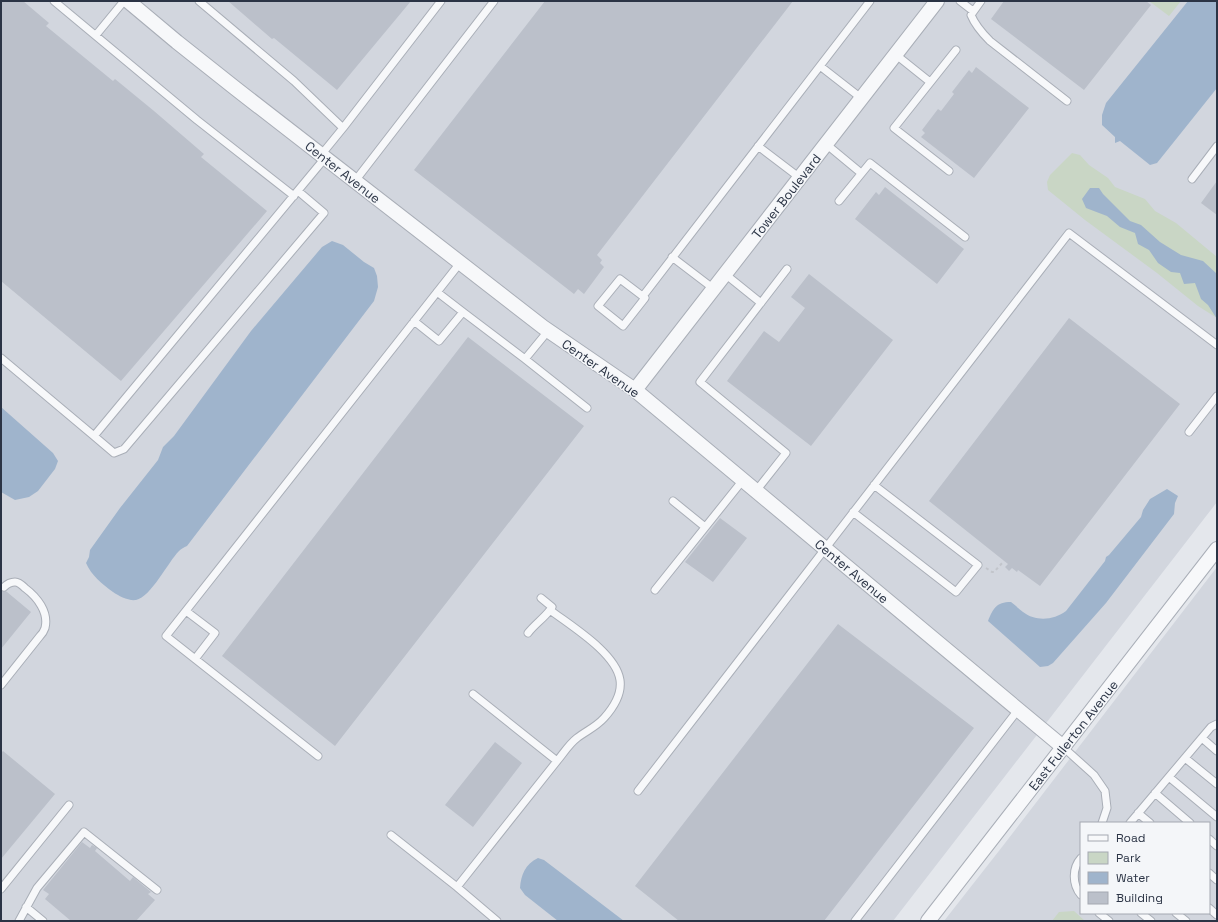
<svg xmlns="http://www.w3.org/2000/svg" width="1218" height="922" font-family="'Space Grotesk',sans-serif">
<rect width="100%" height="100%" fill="#e4e7ec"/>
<path fill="#d2d6de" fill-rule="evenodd" d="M1 1H1217V502L893 921H1Z
M1217 567V921H944L1002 847ZM1081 823H1209V913H1081Z"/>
<path fill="#c9d6c5" d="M1149 1H1181L1169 16Z
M1072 153 1080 155 1089 165 1108 178 1115 187 1145 199 1155 211 1176 223 1217 257V318L1198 306 1157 273 1085 220 1048 190 1047 182 1050 175Z
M1074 911 1085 921H1052L1059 912Z"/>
<path fill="#9fb4cc" d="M1188 1H1217V88L1157 163 1150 165 1120 141 1115 143V137L1102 125V115L1106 103Z
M1090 188H1099L1103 194 1130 221 1141 225 1160 242 1181 255 1203 261 1217 274V319L1208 305 1201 299 1195 283 1184 284 1180 273 1171 272 1158 263 1149 250 1138 244 1135 233 1120 227 1107 216 1086 208 1082 199Z
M332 241 343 245 364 262 374 268 377 276 378 287 374 301 187 546C184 547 181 549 179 551 168 562 151 597 136 600 128 601 119 596 113 592 102 584 91 575 86 563L89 557 90 550 120 508 158 460 163 447 174 436 251 331 322 247Z
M1 407 53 453 58 461 55 469 38 491 29 497 15 500 1 492Z
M1167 489 1178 496 1175 503 1174 514 1106 603 1053 663 1048 666 1040 667 988 621C993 609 996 602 1011 602 1015 605 1019 609 1023 612 1036 622 1054 620 1066 611L1105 561 1106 557 1109 555 1141 517 1143 510 1150 499Z
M538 858 544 860 624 921H558L525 895 520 888C521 875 525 864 538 858Z"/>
<path fill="#bbc0ca" d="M1 1H23L49 23 46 26 113 81 115 79 154 111 204 154 201 157 267 211 121 381 1 281Z
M228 1H411L337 90 274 38 272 39Z
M545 1H793L597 255 602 260 600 263 604 267 584 294 578 289 574 294 414 170Z
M1004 1H1146L1151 5 1084 90 991 19Z
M976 67 1029 108 974 178 921 137 925 133 922 130 938 109 941 111 954 94 952 92 969 70 972 73Z
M1217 181V215L1201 203Z
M885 187 964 249 937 284 855 219 876 192 879 195Z
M809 274 893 340 811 446 727 381 764 331 779 342 805 308 791 297Z
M1069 318 1180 404 1040 586 1018 570 1017 572 1012 568 1009 571 1005 567 1008 564 929 501Z
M468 337 584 426 335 746 222 656Z
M720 518 747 538 713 582 685 562Z
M1 587 31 612 1 649Z
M838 624 974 728 824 921H679L635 886Z
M495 742 522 763 473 827 445 805Z
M3 751 55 794 1 859V753Z
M82 842 90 848 92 845 97 848 95 851 130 881 133 877 151 892 148 894 155 900 136 921H71L45 899 49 894 43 890Z"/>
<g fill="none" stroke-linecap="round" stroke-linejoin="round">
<g stroke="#a9aeb7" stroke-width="9">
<path id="service" d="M54 1 197 120 294 196
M199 1 294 81 343 128 321 155
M960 1 973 11
M981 1 971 15C975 25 982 33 990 41L1067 101
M96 35 124 1
M895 54 930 82
M820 66 861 98
M343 128 441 1
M826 144 861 173
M758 146 800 178
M949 171 894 128 956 50
M1192 179 1217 146
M355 181 494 1
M839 201 870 163 965 237
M672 257 714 289
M725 274 761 303
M620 279 645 298 623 326 598 306Z
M643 296 870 1
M463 312 525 359 548 331
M414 321 439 341 463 312 437 292
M1 358 94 436 325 158
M525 359 587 408
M1189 432 1217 396
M94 436 114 453 124 449 324 213 298 191
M756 491 786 453 700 382 787 269
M673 501 705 527
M853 512 956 592 978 565 874 485
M655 590 743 480
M541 598 552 607 550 610C571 626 616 653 620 680 622 694 613 708 604 718 596 727 586 731 577 738 569 744 563 754 557 761
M186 611 215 633 195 659
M528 633C535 624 543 619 550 610
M1 685 40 636C42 634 44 631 45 628 49 612 37 597 25 588 22 585 19 582 15 582 10 582 7 584 4 587
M1202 738 1217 751
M1063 747 1094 775 1105 791 1107 808 1102 823
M318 756 166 636 460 263
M1185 758 1217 784
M1169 777 1217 817
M638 791 1069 233 1217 345
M1155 793 1190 823
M1138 813 1150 823
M1130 823 1211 727 1217 724
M391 835 457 887 497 921
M1209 839 1217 846
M1081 858C1072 868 1072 884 1081 895
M1209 873 1217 880
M457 887 557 761 473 694
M1 889 69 805
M26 907 43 921
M1209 908 1217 915
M1099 913 1109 921
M1141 913 1151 921
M1176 913 1186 921
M19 921 37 888 84 832 157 890
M855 921 1018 710"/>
</g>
<g stroke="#a9aeb7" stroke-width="16">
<path id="minor" d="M128 1 177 42 235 88 543 327 635 390 1063 747
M635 390 937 1
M928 921 1217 549"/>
</g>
<path stroke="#c2c5cb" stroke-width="2" stroke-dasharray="3 3" stroke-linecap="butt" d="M986 568 992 572H994L1004 561"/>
<use href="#service" stroke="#f7f8fa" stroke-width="7"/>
<use href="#minor" stroke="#f7f8fa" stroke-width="14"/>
</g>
<g text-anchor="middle" stroke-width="3" stroke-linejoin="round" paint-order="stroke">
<g font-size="13" fill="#2b3445" stroke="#f4f6f9">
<text transform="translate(343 172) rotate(38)" y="5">Center Avenue</text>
<text transform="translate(786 196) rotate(-52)" y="5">Tower Boulevard</text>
<text transform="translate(601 368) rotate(35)" y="5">Center Avenue</text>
<text transform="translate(852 571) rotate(40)" y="5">Center Avenue</text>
<text transform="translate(1073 735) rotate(-52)" y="5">East Fullerton Avenue</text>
</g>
</g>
<rect width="1218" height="922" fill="none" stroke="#2b3445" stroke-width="4"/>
<rect x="1080" y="822" width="130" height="92" fill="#f4f6f9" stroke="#a4a8b1"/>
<rect x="1088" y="835" width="20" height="6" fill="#f7f8fa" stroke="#a4a8b1"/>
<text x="1116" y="842" font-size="12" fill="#2b3445">Road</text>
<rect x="1088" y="852" width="20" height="12" fill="#c9d6c5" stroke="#a4a8b1"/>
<text x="1116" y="862" font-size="12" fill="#2b3445">Park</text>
<rect x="1088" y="872" width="20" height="12" fill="#9fb4cc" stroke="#a4a8b1"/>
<text x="1116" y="882" font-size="12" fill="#2b3445">Water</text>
<rect x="1088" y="892" width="20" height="12" fill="#bbc0ca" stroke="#a4a8b1"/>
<text x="1116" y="902" font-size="12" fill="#2b3445">Building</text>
</svg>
